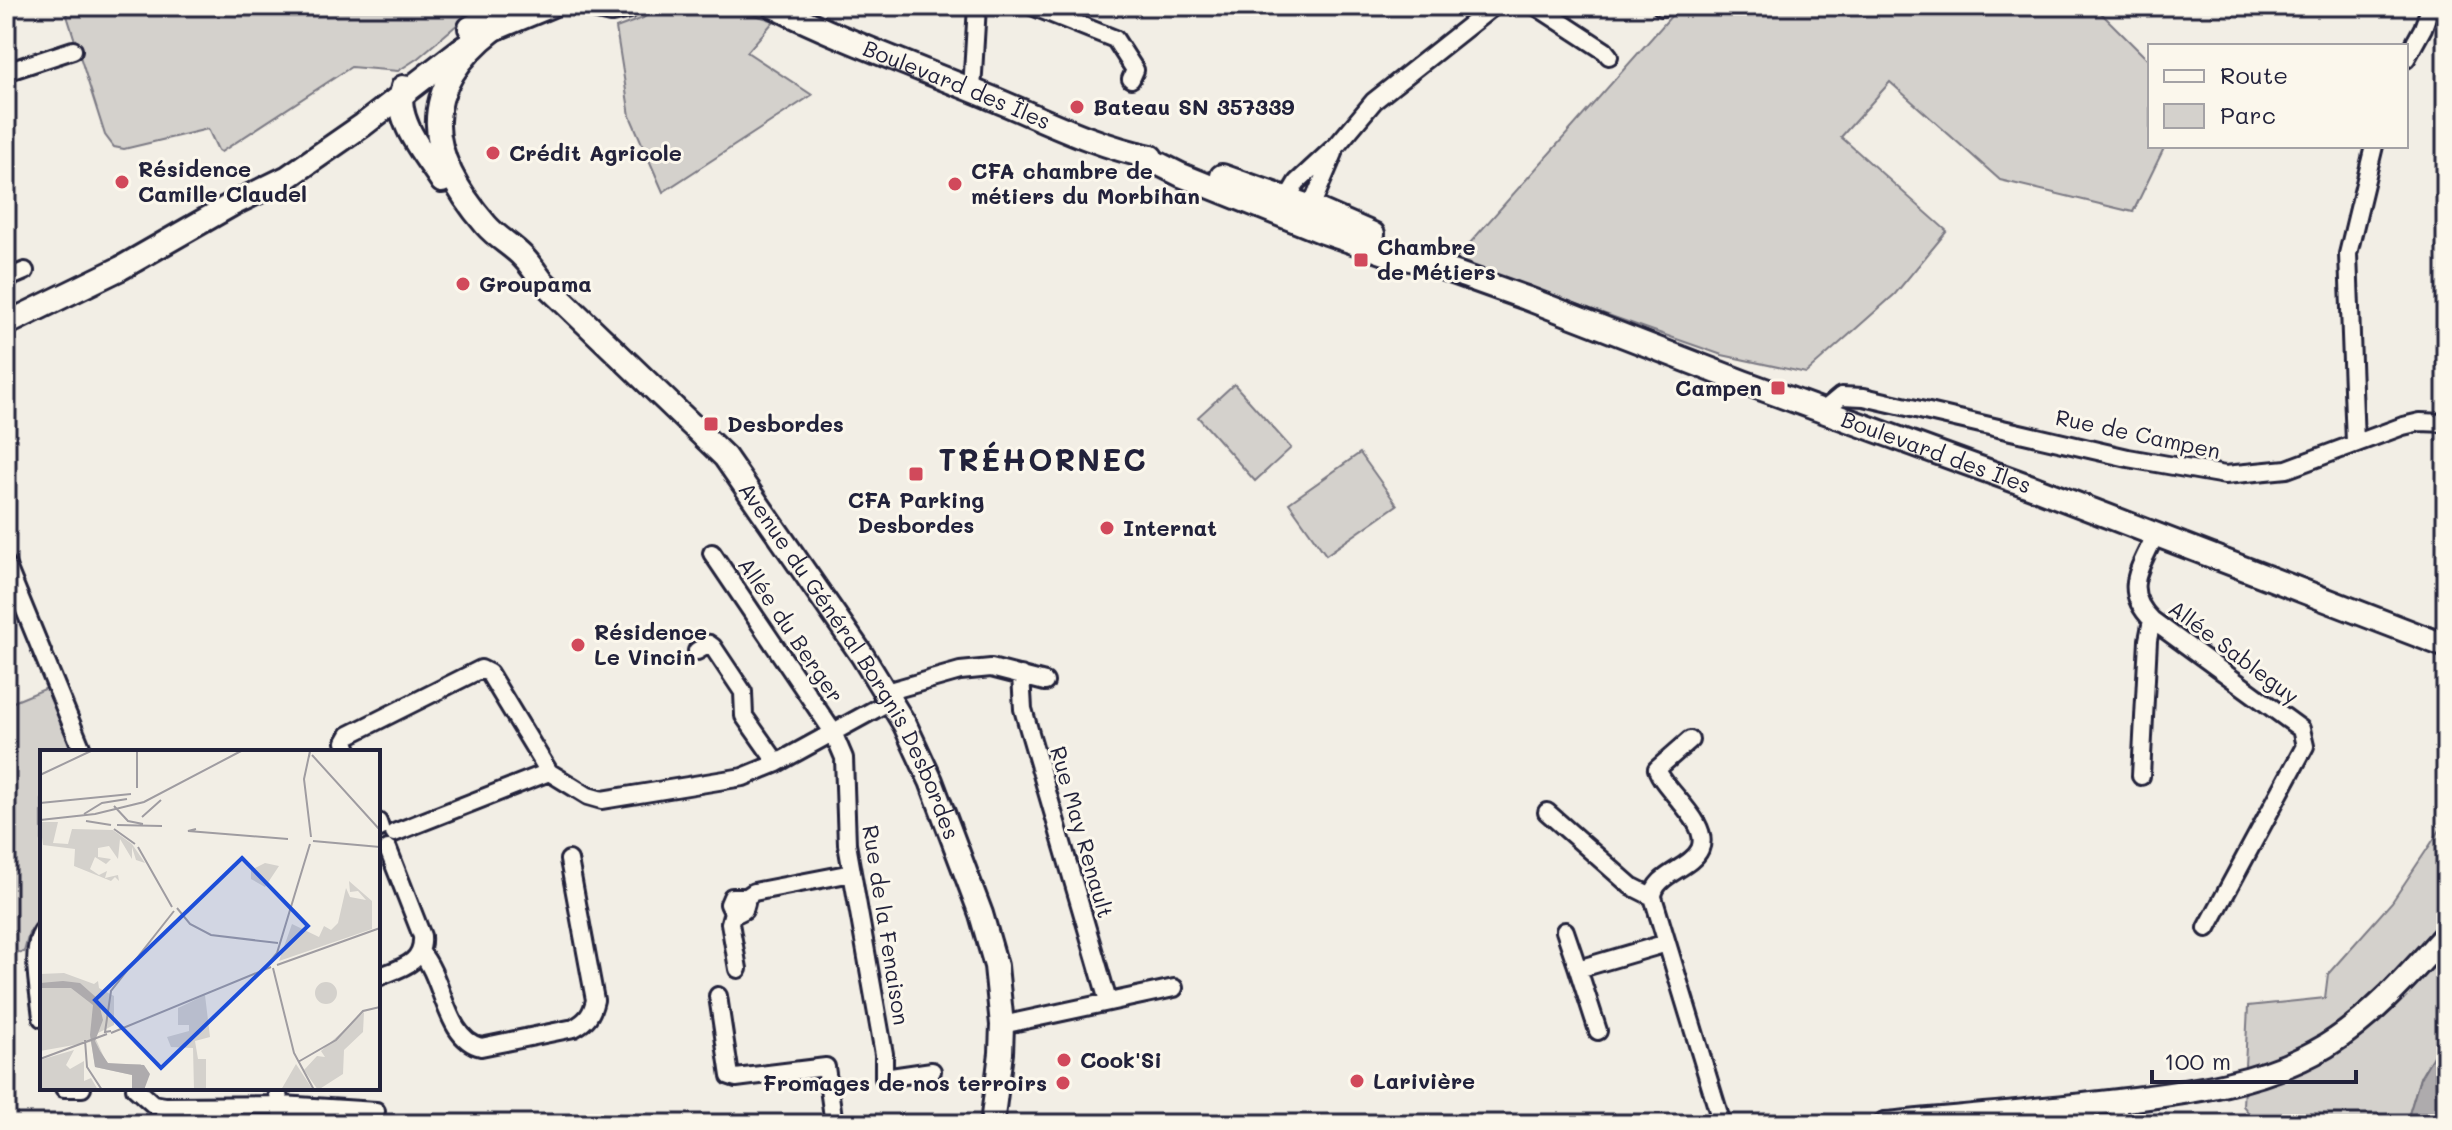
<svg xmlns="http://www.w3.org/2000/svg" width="2452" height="1130" font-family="Mali,sans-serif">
<rect width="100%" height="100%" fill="#f2eee5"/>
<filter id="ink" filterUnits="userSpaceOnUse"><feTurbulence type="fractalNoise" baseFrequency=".0125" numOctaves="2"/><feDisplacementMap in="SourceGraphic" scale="16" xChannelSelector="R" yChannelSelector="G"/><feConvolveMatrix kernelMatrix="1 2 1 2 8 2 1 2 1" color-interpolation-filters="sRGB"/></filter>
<g filter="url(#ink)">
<path fill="#d4d1cc" stroke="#7b7a84" stroke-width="2" d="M64 6H479L418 58 398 71 351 67 221 152 218 150 208 129 124 149 114 147 105 135Z
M659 6H727L774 21 747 52 812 95 663 192 630 116 616 28 643 18Z
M1680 6H2094L2150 62V146H2165L2133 212 2000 180 1890 82 1841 137 1947 231 1895 294 1806 373 1722 355 1454 261Z
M1234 384 1291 448 1255 481 1198 417Z
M1360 453 1397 505 1326 555 1289 503Z
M47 688 73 752H42V914L29 933 24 952 6 953V705Z
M2446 821V1124L2420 1078 2406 1124H2258L2243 1106 2248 1006 2325 998 2328 974 2392 902Z"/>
<path fill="#aeabad" stroke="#76747f" stroke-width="2" d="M2446 1034V1124H2406L2420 1078Z"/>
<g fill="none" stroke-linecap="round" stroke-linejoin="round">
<g stroke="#22223b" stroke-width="22">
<path id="street" d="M1032 6 1115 39 1135 70 1131 79
M1536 6 1605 51 1609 56
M1661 6 1662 7
M2406 59 2423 28 2431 6
M6 72 73 50
M972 90 977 6
M1282 207 1297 182 1338 144 1374 101 1494 6
M1304 215 1311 207 1334 153
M6 279 25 271
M1823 411 1841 396 1864 397 2128 458 2225 475 2287 469 2403 426 2420 422 2446 423
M2355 443 2348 254 2374 146
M2155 535C2141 568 2121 589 2152 620L2301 729 2305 746 2207 928
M712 553 833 732 844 758 847 844 884 1054V1078L932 1071
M6 564 83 752
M697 651 709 644 713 647 743 692 744 716 777 763
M1021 675 1023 709 1108 1001
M886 692 960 671 991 668 1045 682
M1690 740 1657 769C1665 792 1711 823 1700 849 1691 869 1654 874 1653 897L1722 1124
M349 752 345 742 349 735 481 669 489 673 549 772 588 796 602 800 743 777 777 763 892 700
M2141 776 2148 640 2152 620
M1547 812 1631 886 1653 897
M378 822 380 828
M394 833 549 772
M744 899 754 892 852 873
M733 912 738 913 744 910 746 903 742 897H732L729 904 733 912 730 923 738 969
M1565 931 1578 969
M42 932C30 951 40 995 42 1018
M421 953C444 978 445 1039 481 1047L574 1028C587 1021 592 1014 595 1000L569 860
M378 977C400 968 424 964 422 936L388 849
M718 996 730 1076 736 1078 826 1067 834 1124
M1002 1025 1174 988
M1598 1031 1578 969 1667 943
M64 1088H82
M135 1088 153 1104 165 1106 282 1105 376 1111
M277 1088 283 1124
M2118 1101 2120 1124"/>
</g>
<g stroke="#22223b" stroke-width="28">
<g id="secondary">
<path d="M594 6 611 10 629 6"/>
<path id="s1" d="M773 6C843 41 917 67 989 97 1041 118 1095 146 1151 157"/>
<path d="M470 28 506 6"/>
<path id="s2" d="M494 29C416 90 425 154 486 225 497 238 512 245 523 257 530 264 536 273 542 281L725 457 862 655 905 725 931 781 981 914 996 966 1002 1025 1001 1053 992 1124"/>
<path d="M403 87C393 120 426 156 442 181"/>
<path id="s3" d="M1139 154 1181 175 1321 231 1394 256 1425 262 1526 298 1743 382 2032 487 2446 646"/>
<path d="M1222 176 1311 207 1373 234"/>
<path d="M6 324 121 268 231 205 288 177 363 125 460 50 494 29 550 6"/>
<path d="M1885 1124C1960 1117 2035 1111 2110 1102 2183 1093 2261 1085 2326 1046 2373 1017 2409 975 2446 934"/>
</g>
</g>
<use href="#street" stroke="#fbf7ec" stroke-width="16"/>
<use href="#secondary" stroke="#fbf7ec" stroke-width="22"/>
</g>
</g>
<g fill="#d1495b" stroke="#fbf7ec" stroke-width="3">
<circle cx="1077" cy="107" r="8"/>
<circle cx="493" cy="153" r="8"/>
<circle cx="122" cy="182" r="8"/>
<circle cx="955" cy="184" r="8"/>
<rect x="1353" y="252" width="16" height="16" rx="4"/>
<circle cx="463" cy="284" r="8"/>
<rect x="1770" y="380" width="16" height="16" rx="4"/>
<rect x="703" y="416" width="16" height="16" rx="4"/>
<rect x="908" y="466" width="16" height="16" rx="4"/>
<circle cx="1107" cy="528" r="8"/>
<circle cx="578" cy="645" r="8"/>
<circle cx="1064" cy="1060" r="8"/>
<circle cx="1357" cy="1081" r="8"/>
<circle cx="1063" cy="1083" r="8"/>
</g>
<g text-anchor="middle" stroke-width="6" stroke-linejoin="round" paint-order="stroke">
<g font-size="22" fill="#22223b" stroke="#fbf7ec">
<text dy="8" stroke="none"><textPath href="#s1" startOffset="200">Boulevard des Îles</textPath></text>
<text transform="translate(2138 434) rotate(12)" y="8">Rue de Campen</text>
<text dy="8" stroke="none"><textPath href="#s3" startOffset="852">Boulevard des Îles</textPath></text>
<text transform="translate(791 630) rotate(56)" y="8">Allée du Berger</text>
<text transform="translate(2234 652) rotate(37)" y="8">Allée Sableguy</text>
<text dy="8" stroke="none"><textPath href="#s2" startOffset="802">Avenue du Général Borgnis Desbordes</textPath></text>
<text transform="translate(1082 832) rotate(74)" y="8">Rue May Renault</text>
<text transform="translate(886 925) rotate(81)" y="8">Rue de la Fenaison</text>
</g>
<g font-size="22" font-weight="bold" fill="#22223b" stroke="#fbf7ec" text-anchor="start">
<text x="1093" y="115">Bateau SN 357339</text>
<text x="509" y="161">Crédit Agricole</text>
<text x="138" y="177">Résidence<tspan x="138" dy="25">Camille Claudel</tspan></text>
<text x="971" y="179">CFA chambre de<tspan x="971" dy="25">métiers du Morbihan</tspan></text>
<text x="1377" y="255">Chambre<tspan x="1377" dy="25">de Métiers</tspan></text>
<text x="479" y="292">Groupama</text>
<text x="1762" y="396" text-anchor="end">Campen</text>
<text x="727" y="432">Desbordes</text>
<text x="916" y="508" text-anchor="middle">CFA Parking<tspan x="916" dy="25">Desbordes</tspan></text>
<text x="1123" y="536">Internat</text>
<text x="594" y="640">Résidence<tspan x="594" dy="25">Le Vincin</tspan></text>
<text x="1080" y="1068">Cook'Si</text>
<text x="1373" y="1089">Larivière</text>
<text x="1047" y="1091" text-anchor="end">Fromages de nos terroirs</text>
</g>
<g font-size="30" font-weight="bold" letter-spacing="2" fill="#22223b" stroke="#fbf7ec">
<text x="1043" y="471">TRÉHORNEC</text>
</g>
</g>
<g transform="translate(40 750)">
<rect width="340" height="340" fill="#f2eee5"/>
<path d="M0 72H18L13 93 28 94 32 79 73 80 92 94 105 113 96 110 92 97V109L80 89 78 109 69 96 58 98V107L71 109 66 114 55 107 50 119 59 125 67 121 65 128 78 125 79 131 75 127 71 131 34 116 35 99 3 95ZM225 113 239 116 225 137 211 129V120ZM309 131 332 151V179L239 211 252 174 279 187 284 176 291 180 298 173 306 138 310 147 326 150 318 141 310 142ZM24 223 54 234 58 231 59 238 74 246V275L54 285 67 314H101L92 340V325L55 317 51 292 0 301V224ZM275 243a11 11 0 1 1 22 0a11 11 0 1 1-22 0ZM165 245 170 287 155 291 158 309H166V340H154L153 298 131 297 127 287 149 281V275H138V258ZM324 262 323 282 304 300 303 324 278 340 264 320 277 306 285 307 281 301ZM34 300 26 315 30 319 44 311V331L51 328 58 340H0V310ZM256 314 273 340H241Z" fill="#d4d1cc"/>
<path d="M23 231 40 233 58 249 63 270 55 291 60 301 68 313 104 315 110 324 104 340H92V325L55 317 50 285 53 255 31 238H0V233Z" fill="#aeabad"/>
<path fill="none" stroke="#9f9ca1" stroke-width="2" d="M97 0V38M272 5 340 80M269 7 270 1 264 29 271 87M0 25 53 0M0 53 91 44M74 56 88 71 103 74M44 64 62 53 87 49M102 67 121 50M0 70 55 64 104 52 203 0M46 71 71 75M77 75 122 76M74 79 95 94M156 79 148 81 248 89M273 91 340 97M98 97 132 157M137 158 150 174 171 185 238 193M237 215 340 178M233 218 254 303 274 340M224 219 237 203 270 94M71 281 65 282 71 241 134 161M71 283 231 217M45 290 47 317 62 340M0 309 67 284M258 312 296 290 323 261 340 257"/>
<path fill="#1d4ed8" fill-opacity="0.15" stroke="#1d4ed8" stroke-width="4" d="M202 108 268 176 121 318 55 250Z"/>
<rect width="340" height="340" fill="none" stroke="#22223b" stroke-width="4"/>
</g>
<rect width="2452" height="1130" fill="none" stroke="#fbf7ec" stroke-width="32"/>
<rect x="16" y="16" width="2420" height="1098" fill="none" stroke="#22223b" stroke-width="3" filter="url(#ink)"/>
<rect x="2148" y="44" width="260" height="104" fill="#fbf7ec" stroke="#a4a2a5" stroke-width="2"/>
<rect x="2164" y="70" width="40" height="12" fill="#fbf7ec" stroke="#a4a2a5" stroke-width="2"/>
<text x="2220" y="84" font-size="24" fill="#22223b">Route</text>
<rect x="2164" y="104" width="40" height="24" fill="#d4d1cc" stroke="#a4a2a5" stroke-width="2"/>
<text x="2220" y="124" font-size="24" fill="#22223b">Parc</text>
<path d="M2152 1070v12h204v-12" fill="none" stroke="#22223b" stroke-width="4"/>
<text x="2164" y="1070" font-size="24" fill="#22223b" stroke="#fbf7ec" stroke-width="6" paint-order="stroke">100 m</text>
</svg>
